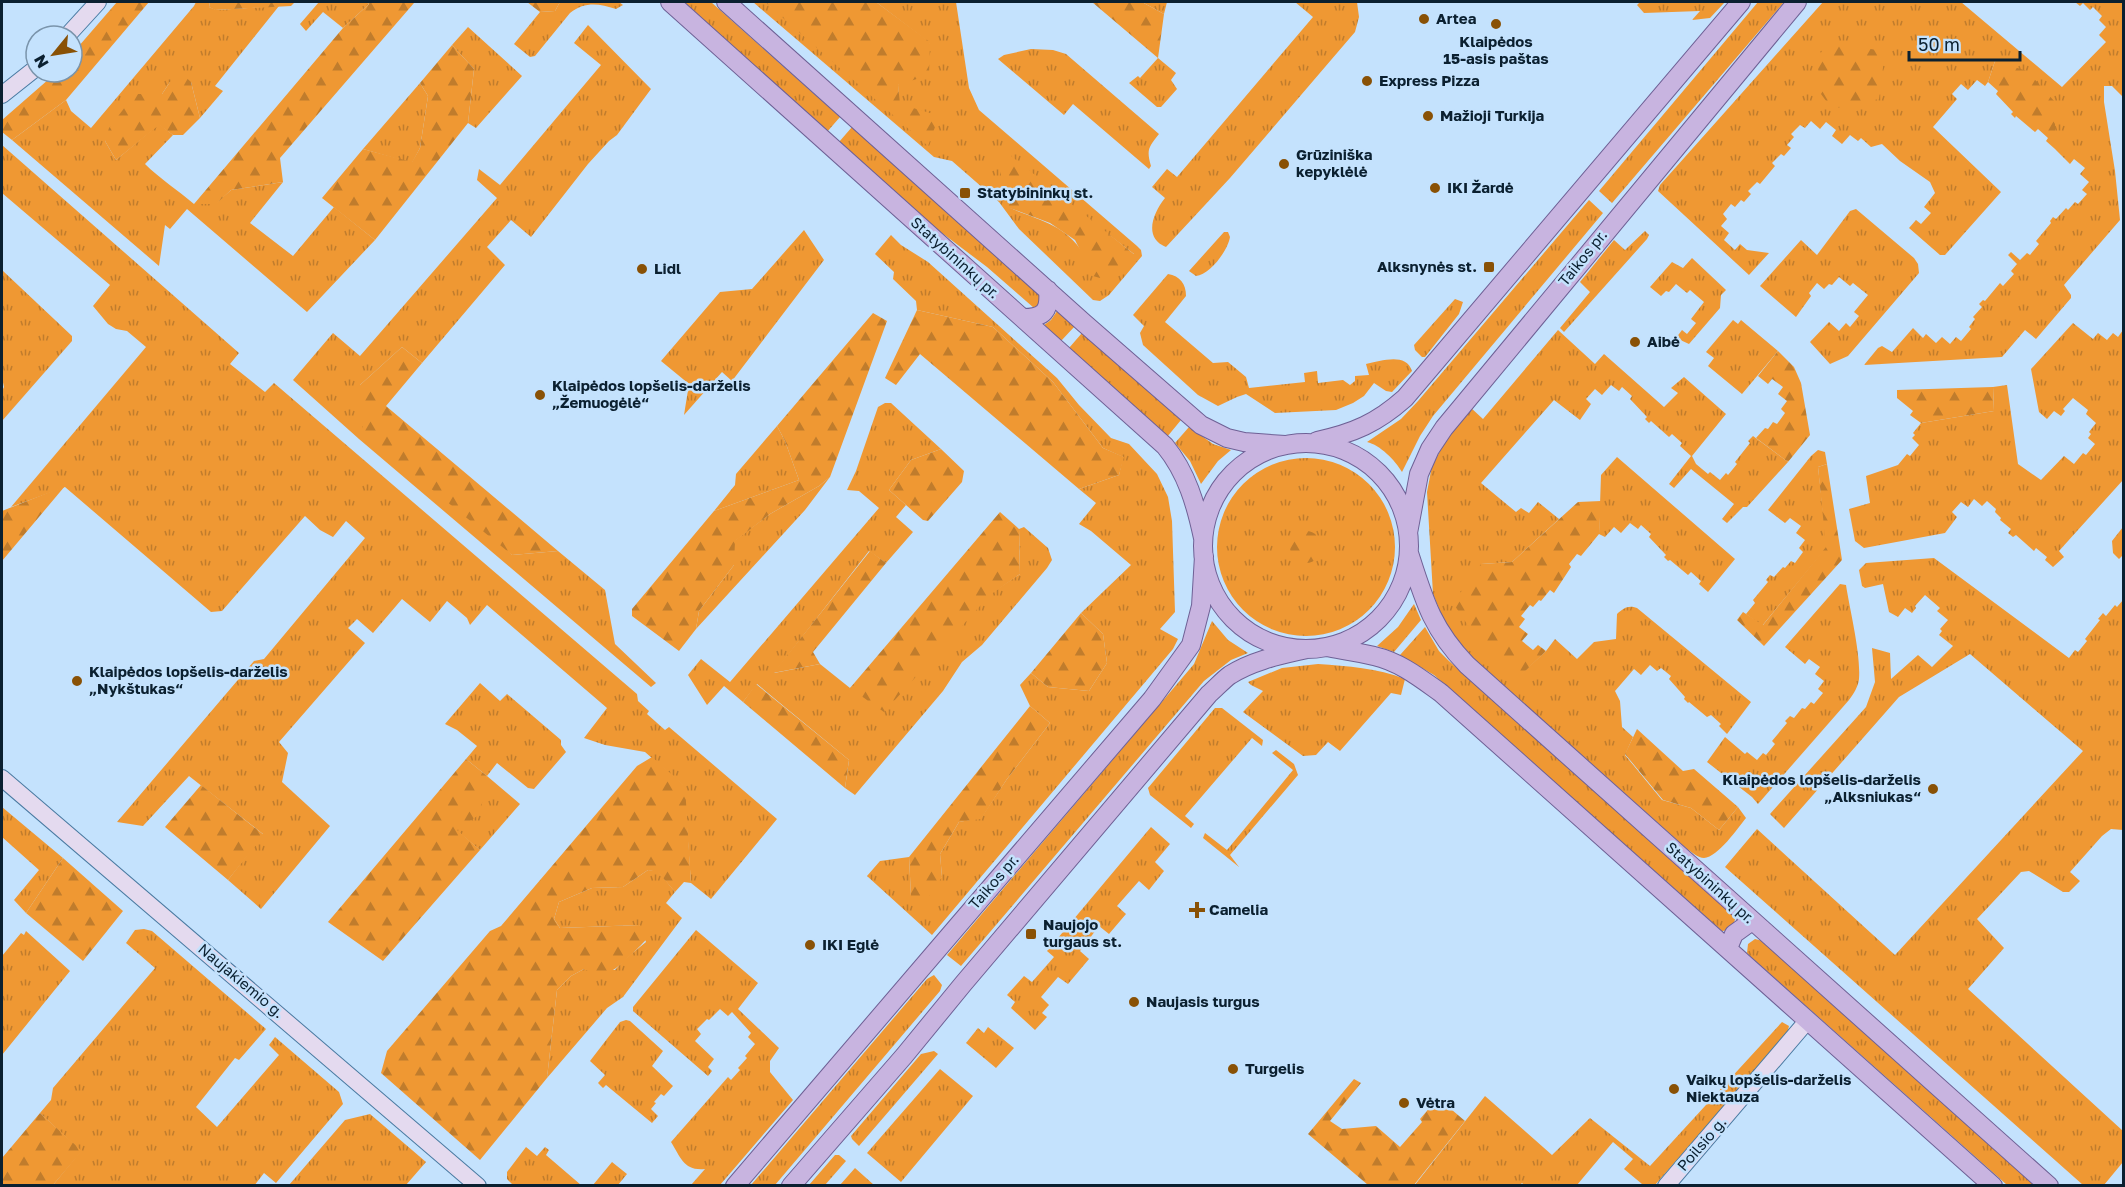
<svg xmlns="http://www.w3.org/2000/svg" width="2125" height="1187" font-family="'Golos Text',sans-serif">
<defs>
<pattern id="grass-tufts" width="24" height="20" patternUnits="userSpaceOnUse" patternTransform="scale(1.5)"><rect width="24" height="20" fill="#ef9833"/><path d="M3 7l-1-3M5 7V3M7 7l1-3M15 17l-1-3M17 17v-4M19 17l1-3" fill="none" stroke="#c07c2c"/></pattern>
<pattern id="forest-firs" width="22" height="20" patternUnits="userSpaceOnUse" patternTransform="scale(1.5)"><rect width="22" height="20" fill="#ef9833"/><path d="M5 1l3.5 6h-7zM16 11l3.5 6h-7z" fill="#c07c2c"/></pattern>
</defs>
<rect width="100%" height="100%" fill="#c4e2fd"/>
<path fill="url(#grass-tufts)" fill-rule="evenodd" d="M196 2H210L209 7 216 10 279 6 215 86 223 91 200 118 191 82H170L162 94 105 141 116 160 159 124 173 135 145 164C160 179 178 190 194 204H215L231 190 283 182 250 223 293 256 334 207 375 240 307 312 187 209 170 229 165 225 159 266 12 140 66 100 71 111 91 128 194 6Z
M319 2H366L369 4 343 28 323 12 306 31 300 24Z
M560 2H619L623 5 616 9C599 4 586 1 570 13L535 56 530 57 514 44 540 12 555 11Z
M682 2H711L840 117 827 132Z
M753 2H765L899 104 898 85 930 43 876 2H956L969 88 979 110 1137 246 1141 250 1142 256 1109 295 1100 301 1093 300 1019 229 999 202 952 161 934 157ZM1010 208 1108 234 1134 254 1083 253C1066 225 1039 220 1010 208Z
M1142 2H1167L1164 14Z
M1295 2H1357L1359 17 1355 32 1230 178 1166 247C1143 238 1153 213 1165 198L1152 187 1167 169 1177 177 1313 17Z
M1640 2H1725L1710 18 1692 20 1700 11 1644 13 1637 5Z
M1758 2H1784L1612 203 1599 191Z
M1823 2H1961L2062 87 2106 42 2099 35 2106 27 2099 20 2102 16 2093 7 2090 10 2083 3 2080 6 2075 2H2123V97L2112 86H2104V102L2115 171 2120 220 2064 285 2071 295V298L2036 339 2025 330 2002 357 1864 365 1878 348 1882 346 1892 352 1913 328 1923 338 1926 334 1936 343 1942 337 1950 344 1956 337 1961 341 1971 329 1969 327 1975 319 1973 317 1982 307 1979 304 1983 300 1985 301 2000 283 2003 286 2014 274 2011 271 2017 264 2008 255 2011 252 2020 260 2027 253 2030 255 2039 244 2036 241 2051 223 2050 221 2053 217 2056 219 2066 208 2068 210 2075 202 2078 204 2087 194 2082 190 2089 182 2080 174 2085 168 2074 159 2070 164 2055 149V117L1995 61 1988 82 1985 86 1977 80 1968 90 1961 84 1952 94 1957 99 1933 127 2001 192 1945 255H1940L1909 228 1916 220 1921 224 1931 213 1924 207 1935 193 1930 182 1900 161 1882 144 1871 147 1861 138 1858 141 1850 135 1842 144 1832 136 1836 130 1826 122 1820 129 1811 121 1805 128 1800 125 1791 134 1794 137 1787 145 1791 148 1784 156 1781 154 1772 163 1775 166 1760 184 1757 182 1748 191 1751 194 1744 202 1741 200 1735 207 1731 204 1723 214 1727 219 1721 226 1729 233 1724 240 1735 250 1740 244 1747 250 1769 253 1749 275 1658 191 1660 185Z
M588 25 651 89 617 135 609 141 588 164 531 237 511 220 487 247 505 265 422 363 402 347 360 385 512 555 558 551 605 590 615 644 656 683 651 687 359 439 293 380 333 333 360 356 497 198 477 180 479 169 500 185 601 65 574 43Z
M468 27 522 76 476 128 468 123 474 69 452 45Z
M1031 49 1053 50 1066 54 1159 134C1149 147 1146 149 1151 166L1149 169 1073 104 1064 115 998 59 1004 55Z
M1158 58 1176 73 1171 80 1177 89 1161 107H1157L1129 83 1138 76 1140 78Z
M420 83 428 96 420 148 412 163 363 149Z
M852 127 1042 297 1041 306 1034 308 987 267 938 230 839 142Z
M2 145 239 353 230 364 265 392 274 383 637 694 638 701 649 711 647 714 665 730 669 727 777 819 711 899 691 883 684 786 645 752 605 745 584 738 607 708 487 605 470 625 467 618 447 601 430 622 402 599 373 633 357 619 348 628 365 643 279 742 288 753 282 782 330 826 261 909 228 880 263 834 189 776 143 826 117 822 254 661 264 659 365 538 346 521 333 537 320 530 305 516 222 611 211 612 65 487 11 507 146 347 127 331 116 329 108 324 93 306 110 285 2 193Z
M1589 200 1603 213 1433 416 1420 436 1402 472C1395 460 1380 445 1367 442L1401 419 1418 401Z
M1856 209 1914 258 1918 264 1919 273 1848 356 1830 364 1810 342 1829 322 1839 331 1846 323 1850 327 1859 316 1854 312 1868 295 1853 283 1850 286 1839 277 1832 285 1829 284 1824 289 1817 283 1809 293 1811 296 1796 317 1760 286 1801 240 1817 255 1850 211Z
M804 230 824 260 732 381 722 372 684 415 689 384 661 361 720 292 752 289Z
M1645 231 1649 235 1647 239 1564 332 1560 328 1590 292 1580 282 1614 240 1625 250Z
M1224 232H1228L1230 237C1228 250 1210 275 1196 276L1189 271Z
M891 235 901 245 928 262 1057 378 1079 405 1111 438 1129 444 1157 474 1168 497 1172 521 1175 612 1160 629 1178 639 1173 649 932 935 867 876 880 861 909 857 911 896 942 877 940 854 959 822 981 818 1007 779 1050 723 1030 706 1020 685 1031 673 1048 687 1089 691 1107 663 1103 634 1081 613 1131 565 1091 531 1079 524 1096 503 1079 489 1119 475 1123 457 1103 448 1053 382 993 327 917 310 916 301 893 279 894 272 875 254Z
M1692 258 1726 290 1721 295 1720 308 1689 344 1676 338 1682 330 1687 334 1696 323 1691 319 1704 302 1690 290 1687 293 1676 284 1669 292 1666 291 1661 296 1650 287 1672 262 1683 268Z
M2 270 72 336V341L2 421V391L4 387 2 378Z
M1168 274C1180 276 1186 284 1186 296L1165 322 1213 363 1228 362 1246 377 1249 388 1305 382 1304 373 1317 371 1318 383 1343 380 1350 385 1355 381V376L1369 375 1366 364C1381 361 1406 352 1412 371L1392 392 1386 391 1374 383 1364 396 1353 403 1336 410 1275 413 1246 394 1237 397 1218 406 1198 395 1143 345 1140 333 1144 326 1133 315Z
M1455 299 1463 302 1459 314 1425 357H1422L1415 350 1414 345Z
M1057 311 1075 326 1061 341 1044 325 1051 320Z
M1733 320 1738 324 1741 320 1778 351 1742 394 1708 366 1714 358 1706 352Z
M2073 323 2093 339 2098 333 2107 340 2113 333 2118 337 2123 330V480L2059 551 2064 557 2053 567 2045 560 2047 557 2036 548 2034 551 2016 535 2013 537 2008 533 2011 529 2000 520 2001 518 1995 512 1996 509 1987 501 1982 506 1974 499 1968 507 1961 502 1952 512 1957 517 1945 533 1864 548 1855 541 1849 509 1870 503 1866 476 1898 465 1907 454 1910 456 1919 445 1912 438 1915 435 1913 433 1921 423 1994 411 1993 387 2007 385 2018 464 2041 480 2064 456 2074 464 2083 453 2086 455 2095 444 2088 438 2091 434 2089 432 2096 423 2086 414 2088 410 2073 398 2063 409 2065 411 2061 416 2054 411 2047 419 2039 412 2031 369Z
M1558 330 1595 364 1604 354 1664 407 1678 393 1671 388 1684 377 1726 414 1692 456 1696 464 1708 474 1710 472 1720 480 1726 473 1728 475 1737 464 1735 462 1750 443 1748 441 1753 436 1788 462 1747 507H1743L1727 523 1722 519 1734 504 1691 469 1674 488 1669 484 1691 456 1680 446 1682 443 1672 434 1669 437 1651 421 1649 423 1645 419 1647 417 1630 399 1632 396 1622 387 1619 391 1611 385 1602 395 1595 389 1586 399 1591 404 1580 420 1554 400 1481 483 1516 512 1521 508 1529 513 1538 502 1559 519 1512 562 1481 564 1518 677 1546 651 1555 639 1577 659 1594 642 1616 639 1617 614C1624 608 1628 605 1637 608L1751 702 1727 734 1719 726 1721 724 1711 715 1707 717 1689 702 1688 703 1684 699 1685 697 1669 679 1671 676 1661 668 1657 671 1650 665 1641 675 1634 669 1615 691 1620 701 1622 727 1633 737 1625 755 1662 800 1691 808 1719 830 1738 807 1746 818C1738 828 1718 857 1704 858 1698 858 1692 852 1687 849L1474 659 1453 636 1442 616 1433 594 1427 492 1432 466 1450 433 1470 407 1483 419Z
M1082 333 1181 420 1167 437 1069 348Z
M885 403H891L941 449 911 460 889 490 906 505 896 517 913 532 886 563 869 551 774 673 820 664 850 688 1020 574 1019 529 1024 527 1048 548 1052 560 1047 568 982 645 962 662 943 691 855 795 845 788 849 760 757 684 743 702 724 686 707 705 688 675 701 659 730 682 879 508 859 491 847 490 856 471 878 407Z
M777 426 785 441 799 480 714 511 735 485 736 474Z
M1189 427 1213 444 1231 450 1218 461 1201 484 1190 461 1175 443Z
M1818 450 1825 452 1827 464 1818 467 1827 547 1762 626 1746 614 1755 603 1753 600 1768 582 1766 580 1770 575 1774 577 1783 567 1785 568 1791 561 1795 563 1803 552 1799 548 1805 540 1796 533 1801 526 1790 518 1785 523 1768 510 1811 456Z
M1617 457 1735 559 1708 592 1699 584 1701 581 1691 572 1688 575 1670 560 1668 561 1664 557 1666 555 1649 537 1651 534 1641 525 1638 529 1630 523 1621 533 1614 527 1605 537 1599 534 1601 475Z
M1217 547a89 89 0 1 1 178 0a89 89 0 1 1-178 0Z
M830 477 805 510 696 629 699 611 734 565V541L770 514 819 486Z
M2123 527V557L2122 556 2119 559 2113 553 2112 541Z
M1934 558 2069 658 2075 650 2078 652 2087 641 2085 639 2100 620 2098 619 2103 613 2106 616 2115 605 2117 607 2123 600V830L2111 829 2102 836 2070 872 2080 881 2069 892H2063L2029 871 2021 872 1977 919 2004 948 1968 989 2123 1131V1162L2104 1185H2083L1725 867 1757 829 1895 955 2083 751 1970 654 1899 697 1784 828 1770 814 1866 707 1875 682 1872 648 1890 653 1891 679 1918 655 1932 667 1953 646 1939 635 1942 631 1940 629 1948 620 1937 611 1940 608 1925 595 1915 606 1916 608 1912 613 1905 608 1898 617 1889 612 1883 584 1865 588 1862 586 1859 570 1866 563Z
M1840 584 1846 585C1850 611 1861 654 1859 679 1858 687 1854 693 1849 700L1758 804 1752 797 1707 762 1725 737 1745 754 1747 752 1757 760 1763 753 1766 755 1775 744 1772 741 1787 723 1785 721 1790 716 1794 718 1802 708 1805 709 1811 702 1814 704 1823 693 1818 689 1824 681 1815 674 1820 667 1809 659 1805 664 1785 647Z
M1414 604 1421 620 1394 652 1377 646 1398 627Z
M1212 621 1228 640 1248 653 1231 660 1204 681 961 966 947 955 1194 664Z
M1425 627 1439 651 1449 661 1735 916C1736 924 1729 931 1722 931L1434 675 1400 655Z
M1318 664C1348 666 1377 668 1405 679L1401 695 1391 693 1340 751 1328 742 1316 755 1303 756 1243 712 1263 691 1251 685 1248 682 1282 668Z
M480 683 500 701 507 694 561 740V745L566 752 534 789 528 788 497 763 487 776 520 804 480 850 456 830 487 776 466 759 477 746 457 730 445 724Z
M1215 708H1222L1263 740 1262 746 1252 738 1185 816 1194 824 1191 828 1150 795 1148 788Z
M1276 750 1294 764 1298 775 1230 855 1239 867 1203 838 1205 833 1227 850 1293 770 1272 753Z
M2 807 63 858 26 913 14 900 39 870 2 837Z
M1151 827 1170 844 1155 862 1164 871 1149 890 1139 881 1117 906 1126 914 1109 934 1099 926 1080 951 1089 959 1068 984 1058 977 1041 997 1049 1005 1042 1013 1047 1017 1035 1030 1011 1008 1015 1002 1007 995 1024 976 1032 982 1054 957 1047 951Z
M648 870 658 871 675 892 666 903 682 918 623 997 607 1008 547 1078 557 990 571 976 584 969 615 970 624 960 646 942 639 925 560 928 554 919 559 902 592 888 623 887Z
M144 929 152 931 266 1029 239 1060 235 1058 196 1107 217 1127 279 1055 269 1045 275 1037 339 1092 343 1104 276 1183 264 1173 254 1186 53 1185 81 1151 40 1113 51 1100 53 1088 155 968 126 943 135 930Z
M696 930 758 983 738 1009 779 1048 770 1061V1072L793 1100 720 1185H691L705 1169C684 1171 681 1158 671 1142L728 1077 731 1080 740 1070 738 1068 747 1058 745 1056 755 1044 748 1037 751 1033 732 1012 728 1016 720 1009 709 1020 707 1019 697 1029 701 1034 695 1041 714 1059 708 1067 712 1071 708 1076 633 1011V1007Z
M26 931 70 971 2 1055V956L21 933 24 935Z
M1755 939 1763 941 2036 1185H2007L1750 956 1747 953 1748 944Z
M934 975 942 985 940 991 775 1185H751L927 979Z
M626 1020 630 1021 663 1051 652 1066 673 1086 664 1096 661 1094 654 1102 656 1103 651 1109 658 1116 652 1123 606 1085 603 1088 598 1083 605 1075 590 1061 620 1022Z
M1782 1022 1789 1026 1787 1034 1655 1185H1641L1642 1184 1624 1169 1633 1159 1613 1142 1577 1185 1525 1186 1522 1183 1519 1186H1414L1485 1096 1552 1155 1590 1118 1650 1166Z
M988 1027 1014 1048 996 1068 966 1043 978 1028 984 1033Z
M934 1051 938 1054 859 1146 852 1139 851 1136 921 1054Z
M940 1069 973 1096 901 1182 867 1153Z
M370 1114 426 1162 406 1185H289L345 1120Z
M526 1147 537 1156 545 1147 549 1150 546 1155 581 1185H513L507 1179V1172Z
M835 1155H839L846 1161 825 1185H809Z
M612 1162 627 1174 618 1185H593Z
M855 1168 874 1185H840Z"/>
<path fill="url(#forest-firs)" d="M117 2H149L66 100 12 140 2 132V120L57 72H72V54Z
M210 2H295L291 6 215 10 209 7Z
M366 2 414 3 280 158 283 182 231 190 216 204H194L343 28 369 4Z
M527 2H560L555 11 540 12Z
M765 2H876L930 42 929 75 898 85 900 104 933 114 935 127 928 146Z
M1092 2H1142L1164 14 1158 58Z
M1827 43 1885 51 1879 99 1832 109 1821 94 1817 59Z
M452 45 474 69 468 123 375 240 322 198 363 149 412 162 420 148 428 96 420 83Z
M1995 61 2027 71 2055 102V149L2046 141 2048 138 2038 129 2035 132 2016 116 2015 118 2011 114 2013 112 1996 94 1998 91 1988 82Z
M182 74 191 82 200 118 183 135H173L159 125 116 160 105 141 109 128 135 94H162L170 82Z
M1010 155 1135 255 1100 278 1093 276 1075 240 1050 223 1010 208 1003 196 1000 166Z
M917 310 993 327 1053 382 1103 448 1124 457 1119 475 1079 489 920 354 896 385 885 378Z
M873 313 887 321 830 477 819 486 770 514 735 541 734 565 699 611 696 629 679 651 632 616V609L714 511 799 480 785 441 777 426Z
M402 347 422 363 386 406 558 551 512 555 363 433 360 385Z
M1778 351 1794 367 1801 383 1810 435 1788 462 1756 438 1765 428 1768 429 1773 422 1777 424 1785 413 1781 409 1787 401 1778 394 1783 387 1772 379 1768 384 1758 376Z
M1993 387 1994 411 1921 423 1910 415 1913 411 1897 398V390Z
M941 449 964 471 962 482 928 521 923 520 889 490 911 460Z
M1827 464 1842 560 1764 646 1737 620 1743 612 1763 625 1826 547 1818 467Z
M65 486 2 561V511Z
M1601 501 1599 534 1581 556 1577 554 1569 564 1571 567 1554 593 1550 590 1541 601 1539 600 1533 607 1530 605 1521 616 1525 619 1519 627 1528 634 1522 641 1533 650 1538 645 1546 651 1518 678 1477 639 1453 603 1481 564 1512 562 1578 502Z
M1000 512 1019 529 1020 574 990 595 884 712 850 688Z
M1290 547a16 16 0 1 1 32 0a16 16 0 1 1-32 0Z
M870 551 886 563 813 652 820 664 773 673Z
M1081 613 1103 634 1107 663 1089 691 1048 687 1031 673Z
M756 684 849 760 845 788 743 702Z
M1030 706 1050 723 1007 779 981 819 959 822 940 854 942 877 928 898 911 896 909 857Z
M1637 729 1683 771 1694 769 1738 807 1719 830 1691 808 1663 800 1625 754Z
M652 757 685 786 691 883 684 882 675 892 658 872 648 870 623 887 592 888 559 902 554 919 560 928 639 925 650 935C647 940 618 968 613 970 609 973 603 974 598 975L584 969 571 976 557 990 547 1078 480 1160 381 1073 387 1051 490 931 501 926 637 766Z
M466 759 487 776 480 814 457 830 480 850 383 961 328 922Z
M201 785 264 835 228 880 165 827Z
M63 858 123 911 83 961 26 913Z
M1354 1079 1361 1083 1330 1121 1342 1129 1376 1126 1400 1147 1422 1122 1420 1119 1438 1098 1465 1121 1414 1185H1368L1308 1134Z
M40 1113 82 1151 53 1185H2V1158Z"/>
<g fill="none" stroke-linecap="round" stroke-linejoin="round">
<g stroke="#497aa1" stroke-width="18">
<path id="secondary" d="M67 36 98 2
M2 95 36 68
M2 778 478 1186
M1666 1186 1808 1020"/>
</g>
<g stroke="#6e6095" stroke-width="20">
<path id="primary" d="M670 2 1165 446C1187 473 1196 505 1203 538
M726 2 1084 323 1201 425 1227 438 1244 442 1285 445
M1023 318C1044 318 1050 311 1048 290
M1317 441C1354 433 1377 423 1405 398L1741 2
M1203 546a103 103 0 1 1 206 0a103 103 0 1 1-206 0Z
M1408 533 1419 474 1430 449 1444 428 1797 2
M1409 553C1424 600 1432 629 1467 665L2049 1186
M1326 647C1342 650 1359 652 1374 656 1400 662 1420 678 1441 693L1993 1186
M1728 948 1734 934 1752 921
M735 1186 1152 699 1191 645 1201 606 1204 556
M791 1186 904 1056 963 984 1209 694C1216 688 1223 680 1230 675 1254 660 1281 655 1307 649"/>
</g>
<use href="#secondary" stroke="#e4daef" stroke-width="16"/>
<use href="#primary" stroke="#c8b4e0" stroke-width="18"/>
</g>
<g fill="#895105" stroke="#c4e2fd" stroke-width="2">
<circle cx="1424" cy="19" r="6"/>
<circle cx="1496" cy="24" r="6"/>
<circle cx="1367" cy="81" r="6"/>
<circle cx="1428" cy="116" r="6"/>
<circle cx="1284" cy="164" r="6"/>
<circle cx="1435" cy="188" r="6"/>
<rect x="959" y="187" width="12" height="12" rx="3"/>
<rect x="1483" y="261" width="12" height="12" rx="3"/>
<circle cx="642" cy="269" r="6"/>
<circle cx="1635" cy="342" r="6"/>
<circle cx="540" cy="395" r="6"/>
<circle cx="77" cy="681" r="6"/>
<circle cx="1933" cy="789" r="6"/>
<path d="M1194 901h6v6h6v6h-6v6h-6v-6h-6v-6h6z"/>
<rect x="1025" y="928" width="12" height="12" rx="3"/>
<circle cx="810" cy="945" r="6"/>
<circle cx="1134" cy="1002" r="6"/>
<circle cx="1233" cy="1069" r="6"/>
<circle cx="1674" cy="1089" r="6"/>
<circle cx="1404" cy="1103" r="6"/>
</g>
<g text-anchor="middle" stroke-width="5" stroke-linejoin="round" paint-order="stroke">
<g font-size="15" font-weight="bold" fill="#0b2030" stroke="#c4e2fd" text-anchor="start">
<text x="1436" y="24">Artea</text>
<text x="1496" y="47" text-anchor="middle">Klaipėdos<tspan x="1496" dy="17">15-asis paštas</tspan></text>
<text x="1379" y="86">Express Pizza</text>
<text x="1440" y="121">Mažioji Turkija</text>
<text x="1296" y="160">Grūziniška<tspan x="1296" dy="17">kepyklėlė</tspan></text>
<text x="1447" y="193">IKI Žardė</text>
<text x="977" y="198">Statybininkų st.</text>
<text x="1477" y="272" text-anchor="end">Alksnynės st.</text>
<text x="654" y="274">Lidl</text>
<text x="1647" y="347">Aibė</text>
<text x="552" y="391">Klaipėdos lopšelis-darželis<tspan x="552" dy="17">„Žemuogėlė“</tspan></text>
<text x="89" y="677">Klaipėdos lopšelis-darželis<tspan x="89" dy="17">„Nykštukas“</tspan></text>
<text x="1921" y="785" text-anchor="end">Klaipėdos lopšelis-darželis<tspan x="1921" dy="17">„Alksniukas“</tspan></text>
<text x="1209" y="915">Camelia</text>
<text x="1043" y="930">Naujojo<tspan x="1043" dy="17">turgaus st.</tspan></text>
<text x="822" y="950">IKI Eglė</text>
<text x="1146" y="1007">Naujasis turgus</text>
<text x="1245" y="1074">Turgelis</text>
<text x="1686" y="1085">Vaikų lopšelis-darželis<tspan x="1686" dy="17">Niektauza</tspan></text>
<text x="1416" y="1108">Vėtra</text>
</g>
<g font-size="15" fill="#0b2030" stroke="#c4e2fd">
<text transform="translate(955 258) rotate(42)" y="5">Statybininkų pr.</text>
<text transform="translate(1583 258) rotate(-51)" y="5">Taikos pr.</text>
<text transform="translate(994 882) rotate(-49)" y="5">Taikos pr.</text>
<text transform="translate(1710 883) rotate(42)" y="5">Statybininkų pr.</text>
<text transform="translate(241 981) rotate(40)" y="5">Naujakiemio g.</text>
<text transform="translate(1702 1144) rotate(-49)" y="5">Poilsio g.</text>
</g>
</g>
<rect width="2125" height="1187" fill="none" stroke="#0b2030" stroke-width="6"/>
<g transform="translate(54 54) rotate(240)"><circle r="28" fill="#c4e2fd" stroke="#7a94ab" stroke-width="1.5"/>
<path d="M0-4.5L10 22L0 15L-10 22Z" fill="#895105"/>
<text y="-9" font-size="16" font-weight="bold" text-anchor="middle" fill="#0b2030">N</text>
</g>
<path d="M1909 51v9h111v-9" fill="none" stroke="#0b2030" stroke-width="3"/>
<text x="1918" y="51" font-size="18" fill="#0b2030" stroke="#c4e2fd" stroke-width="4.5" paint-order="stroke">50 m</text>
</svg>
